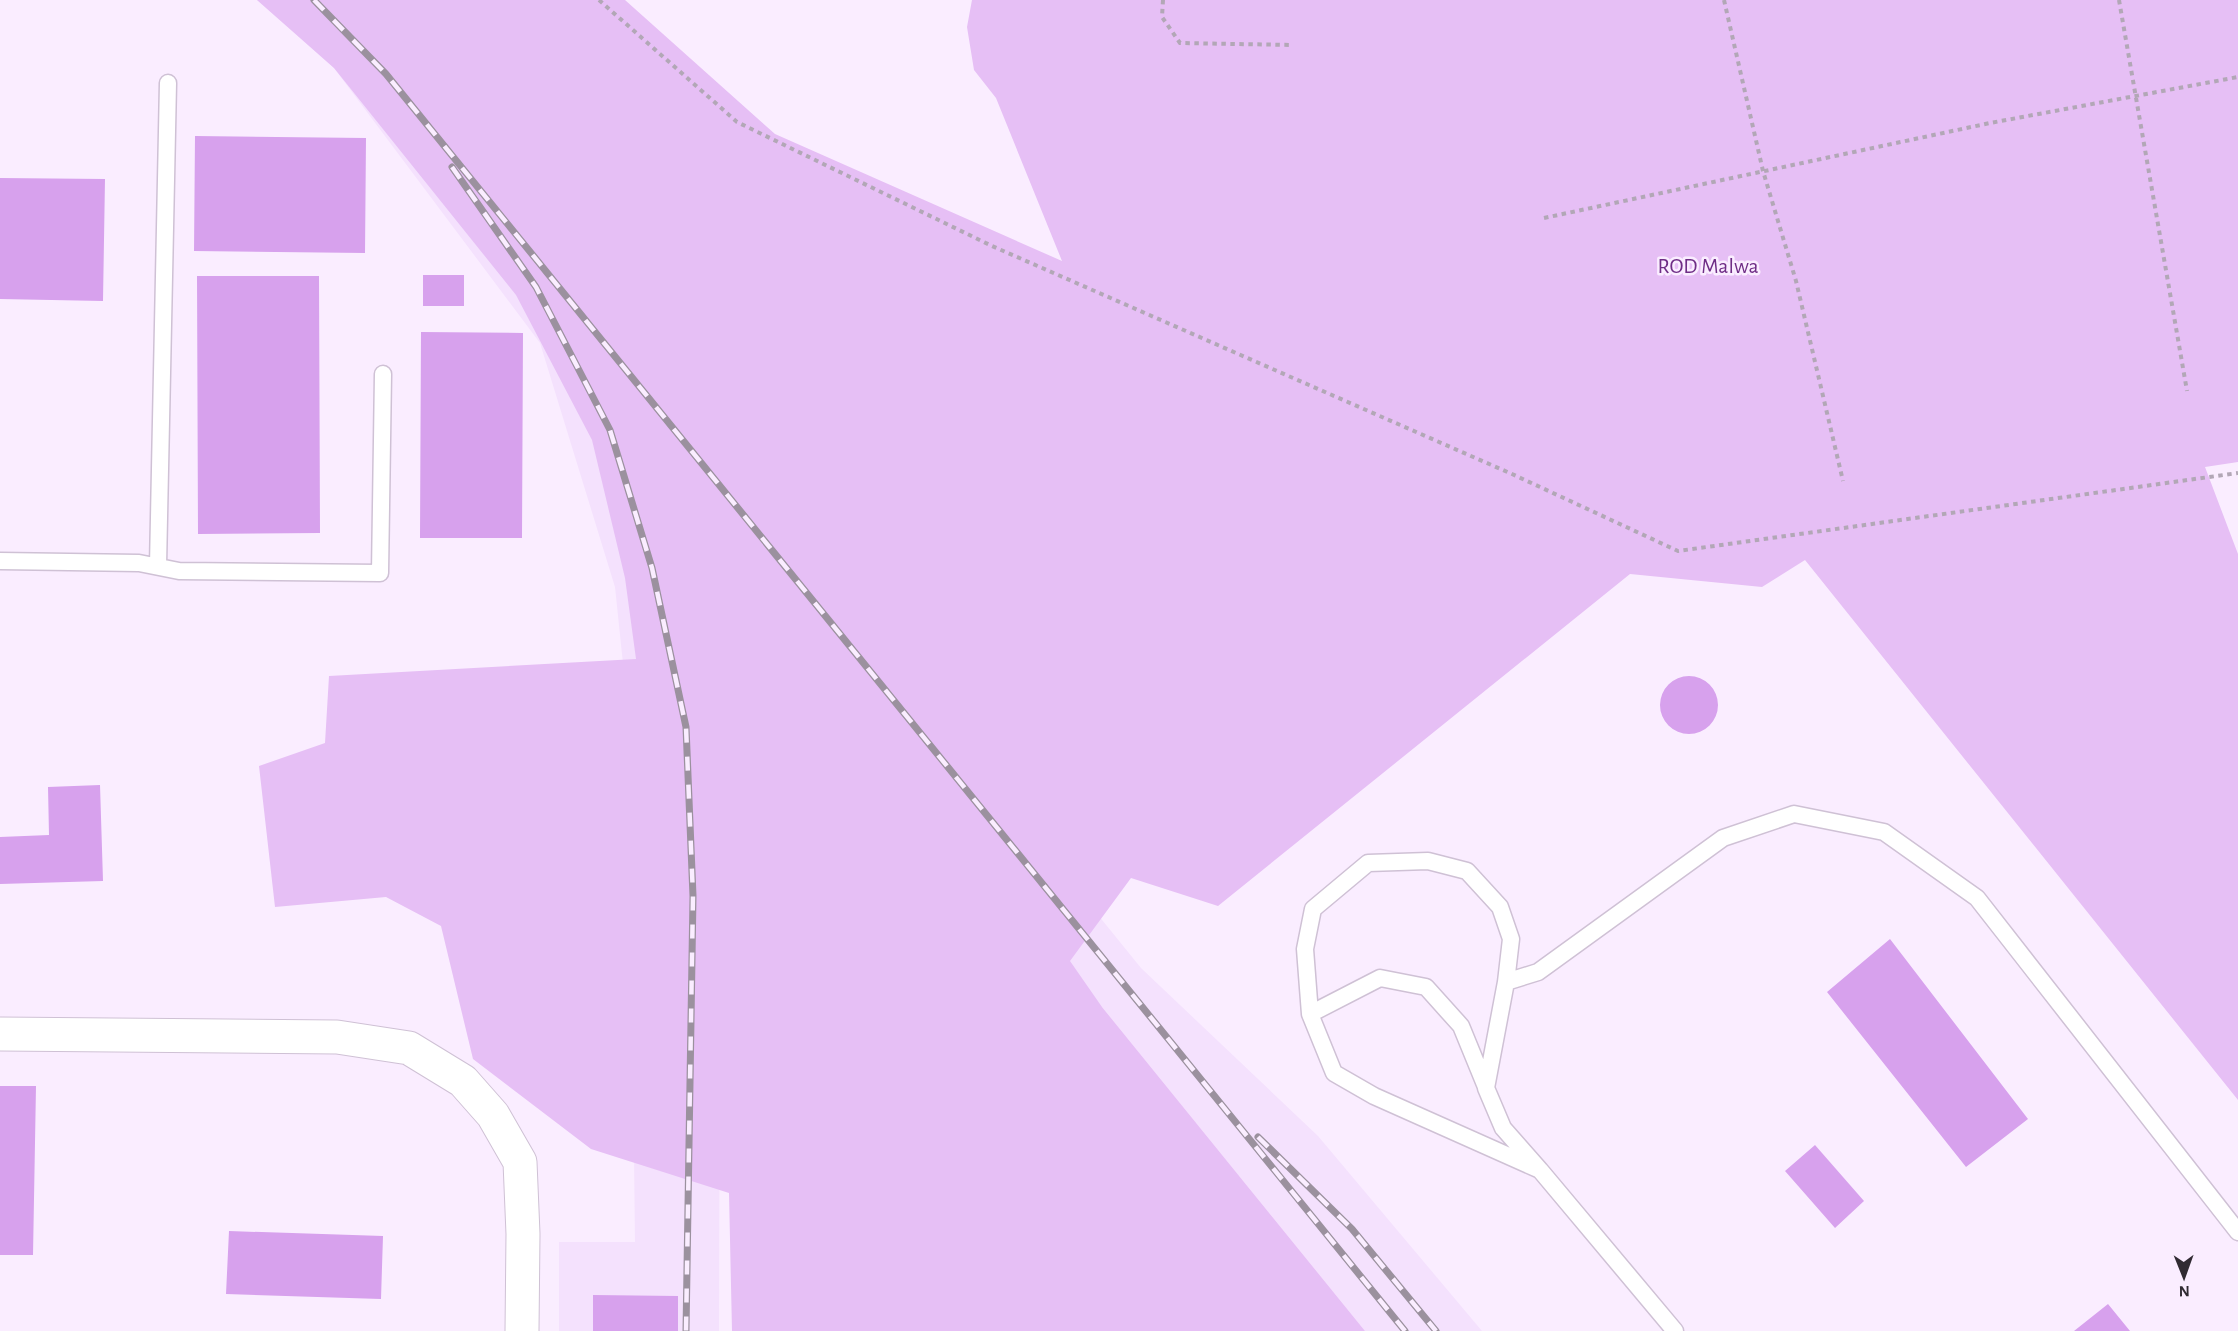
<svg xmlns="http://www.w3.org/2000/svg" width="2238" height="1331" font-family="'Alegreya Sans',sans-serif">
<rect width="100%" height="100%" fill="#faedff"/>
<path fill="#f4e1fd" d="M257 0H368L500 177 1141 968 1318 1136 1482 1331H1365L1102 1007 720 953 719 1331H559V1242H635L629 721 615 587 540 343 334 68Z"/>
<path fill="#e6bff5" d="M257 0H625L775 134 1062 261 996 98 974 70 967 27 972 0H2238V462L2205 467 2238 554V1100L1805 560 1762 587 1630 574 1218 906 1131 878 1070 961 1102 1007 1365 1331H732L729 1193 591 1149 473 1059 441 926 386 897 275 907 259 766 325 743 329 676 636 659 625 578 592 440 516 295 334 68Z"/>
<path fill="#d7a1ed" d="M195 136 366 138 365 253 194 251Z
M0 178 105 179 103 301 0 299Z
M423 275H464V306H423Z
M197 276H319L320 533 198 534Z
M421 332 523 333 522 538H420Z
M1660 705a29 29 0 1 1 58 0a29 29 0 1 1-58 0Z
M100 785 103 881 0 884V837L49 835 48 787Z
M1890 939 2028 1119 1966 1167 1827 992Z
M0 1086H36L33 1255H0Z
M1815 1145 1864 1201 1835 1228 1785 1171Z
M229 1231 383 1236 381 1299 226 1294Z
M593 1295 678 1296V1331H593Z
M2108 1304 2130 1331H2074Z"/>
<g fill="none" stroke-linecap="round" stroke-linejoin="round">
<g stroke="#cfc1d5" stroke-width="19">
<path id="lane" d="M0 561 139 563 179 571 380 573 383 374
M158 566 168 83
M1506 982 1538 972 1723 838 1794 814 1884 832 1977 898 2238 1232
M1310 1014 1380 978 1426 987 1461 1026 1486 1087
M1540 1170 1374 1096 1334 1073 1310 1014 1305 949 1313 909 1368 863 1428 861 1467 871 1500 907 1511 939 1506 982 1486 1088 1503 1128 1540 1170 1675 1331"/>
</g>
<g stroke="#cfc1d5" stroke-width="35">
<path id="street" d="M0 1034 337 1037 409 1048 463 1081 493 1115 520 1162 523 1234 522 1331"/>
</g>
<path stroke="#b2a7b6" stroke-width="4" stroke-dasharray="4.5 4.5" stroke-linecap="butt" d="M599 0 737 122 992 246 1512 474 1678 551 2238 473
M1163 0 1162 17 1180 43 1293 45
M1724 0 1763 171 1796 281 1843 481
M2119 0 2187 391
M1544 218 1990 123 2238 77"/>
<use href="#lane" stroke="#fff" stroke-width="16"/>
<use href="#street" stroke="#fff" stroke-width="33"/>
<g stroke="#9b919e" stroke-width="7">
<path id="rail" d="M314 0 386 74 1405 1331
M452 167 536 287 610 430 652 568 686 727 693 896 686 1331
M1258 1137 1352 1229 1436 1331"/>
</g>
<use href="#rail" stroke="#faedff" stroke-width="4.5" stroke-dasharray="14" stroke-linecap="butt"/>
</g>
<g text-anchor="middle" stroke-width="5" stroke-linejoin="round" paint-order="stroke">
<g font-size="22" fill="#6f2d86" stroke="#faedff">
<text x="1708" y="273">ROD Malwa</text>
</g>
</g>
<g transform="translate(2184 1277) rotate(179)" stroke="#faedff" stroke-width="4.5" paint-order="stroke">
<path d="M0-4.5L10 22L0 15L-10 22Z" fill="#302a32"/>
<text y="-9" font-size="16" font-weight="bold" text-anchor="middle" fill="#302a32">N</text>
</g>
</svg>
